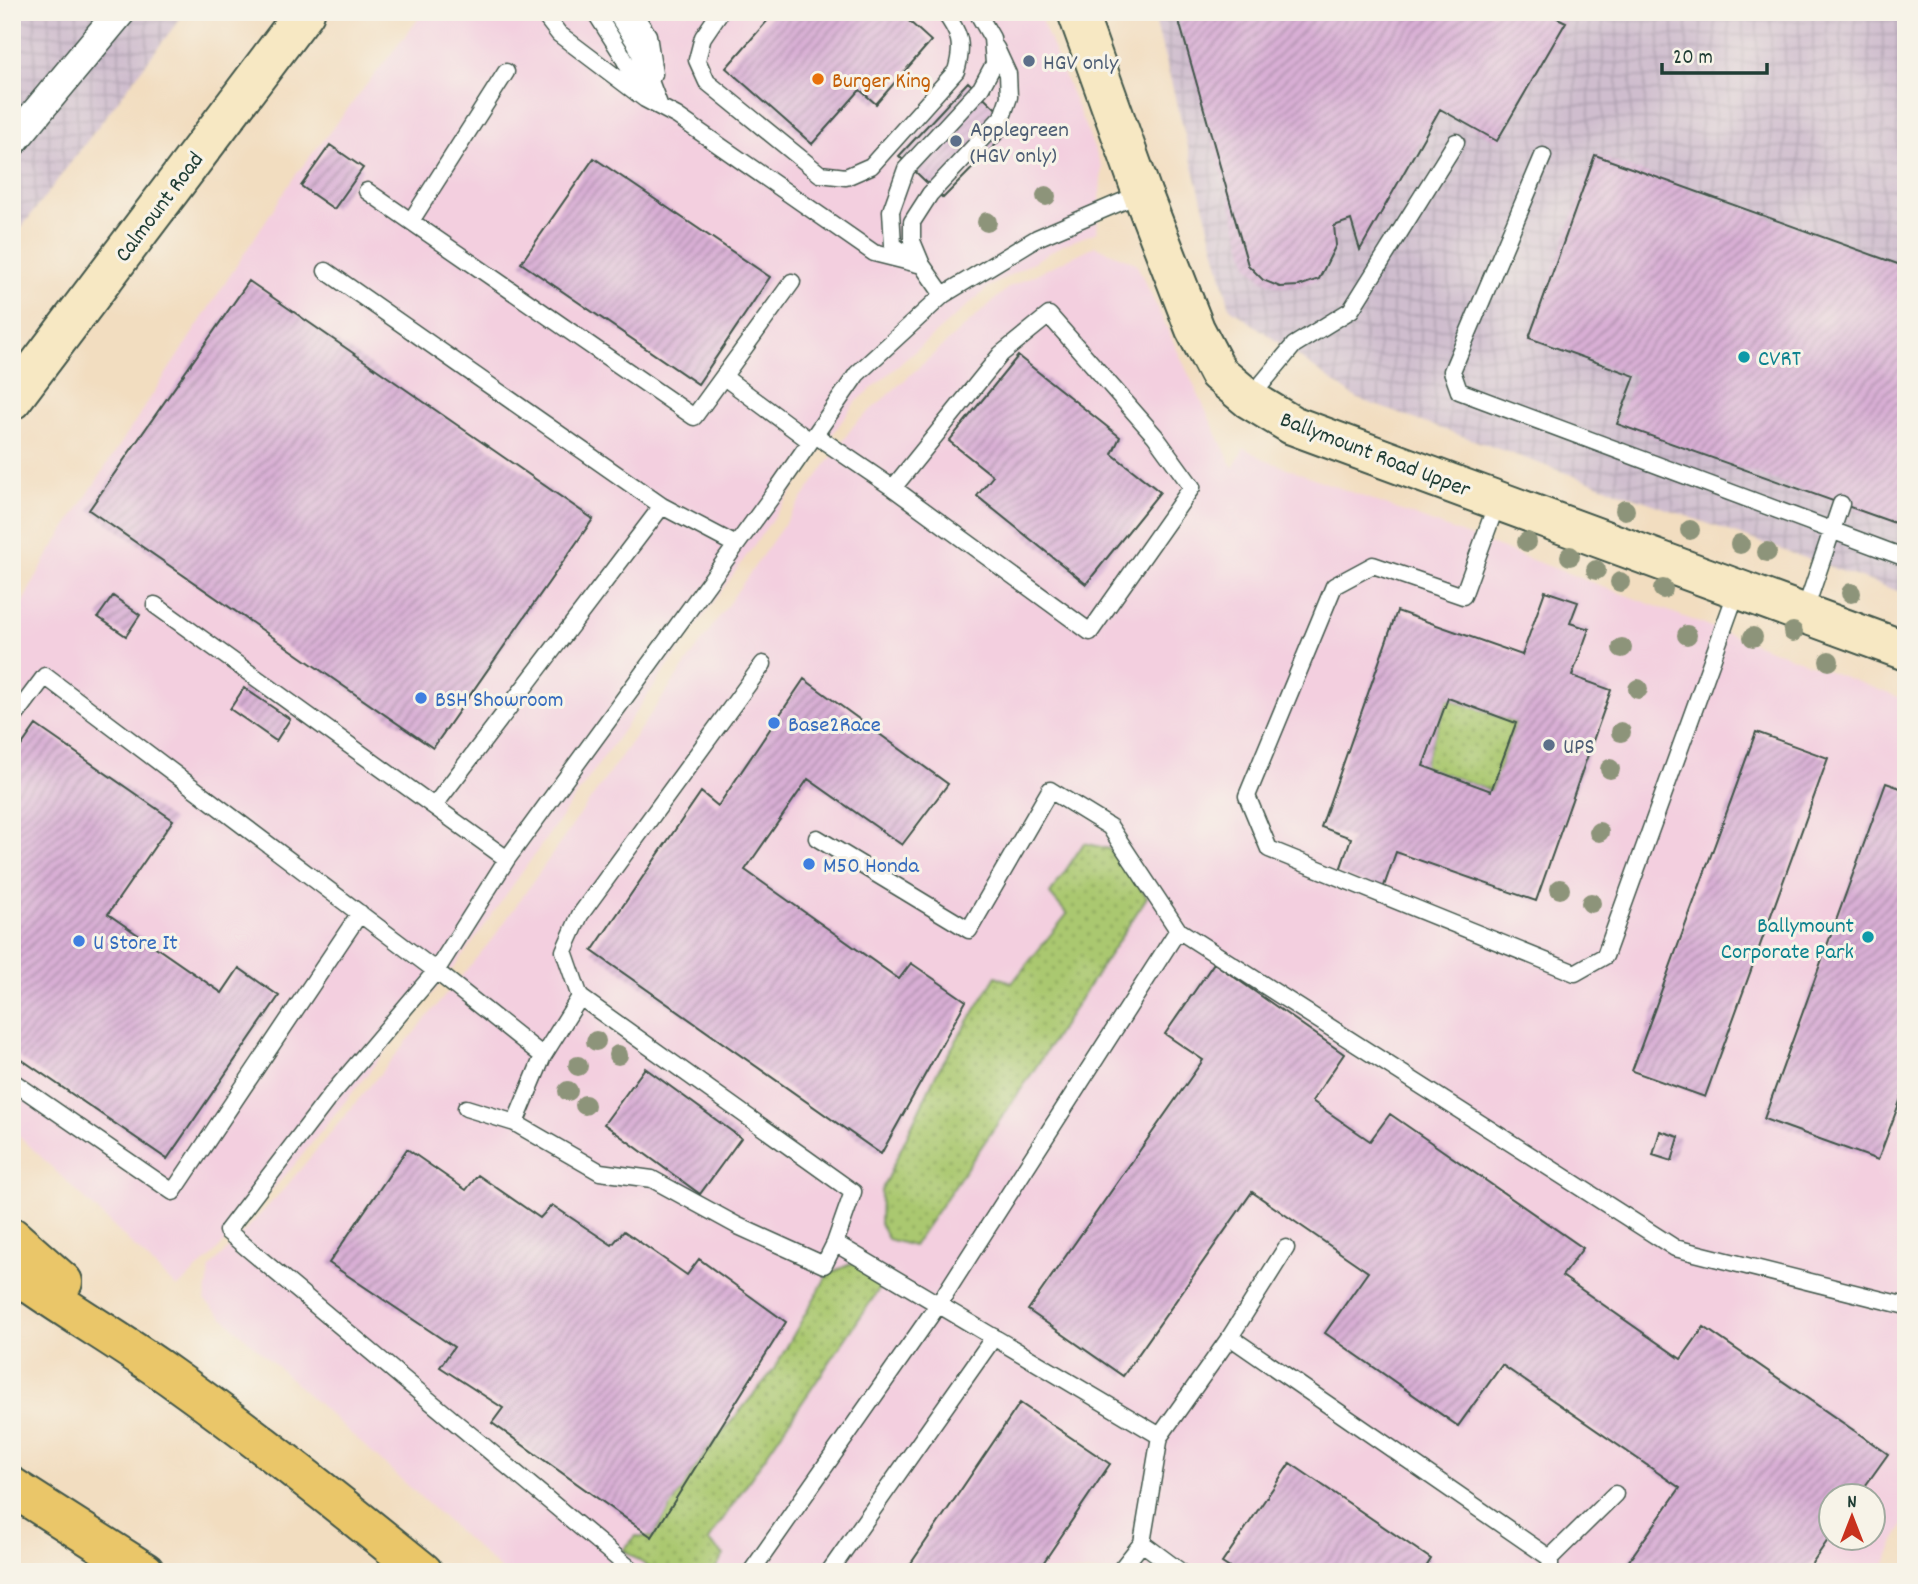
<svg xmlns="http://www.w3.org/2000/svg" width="1918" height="1584" font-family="Dekko,sans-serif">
<defs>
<pattern id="industrial-grid" width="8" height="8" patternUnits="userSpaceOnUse" patternTransform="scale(1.75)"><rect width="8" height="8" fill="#cfbdce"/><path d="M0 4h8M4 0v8" fill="none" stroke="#b1a3b2"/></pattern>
<pattern id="grass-dots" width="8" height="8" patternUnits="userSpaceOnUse" patternTransform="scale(1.75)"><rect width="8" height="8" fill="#aac870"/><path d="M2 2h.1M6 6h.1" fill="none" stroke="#8aa45d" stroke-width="1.8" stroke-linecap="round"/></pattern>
<pattern id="building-hatch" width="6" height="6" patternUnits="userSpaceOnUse" patternTransform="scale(1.75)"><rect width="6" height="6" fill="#d9afd5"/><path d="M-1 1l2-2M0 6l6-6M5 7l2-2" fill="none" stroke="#af90ae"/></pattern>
</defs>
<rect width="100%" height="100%" fill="#f7f3e8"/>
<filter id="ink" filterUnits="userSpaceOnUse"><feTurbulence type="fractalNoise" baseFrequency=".0143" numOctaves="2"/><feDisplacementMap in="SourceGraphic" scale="14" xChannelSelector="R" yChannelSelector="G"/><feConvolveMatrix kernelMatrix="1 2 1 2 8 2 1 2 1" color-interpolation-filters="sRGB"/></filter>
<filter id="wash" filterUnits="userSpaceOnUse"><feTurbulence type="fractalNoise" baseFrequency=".00686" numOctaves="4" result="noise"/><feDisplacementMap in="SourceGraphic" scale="28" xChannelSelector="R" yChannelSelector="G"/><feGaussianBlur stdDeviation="1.57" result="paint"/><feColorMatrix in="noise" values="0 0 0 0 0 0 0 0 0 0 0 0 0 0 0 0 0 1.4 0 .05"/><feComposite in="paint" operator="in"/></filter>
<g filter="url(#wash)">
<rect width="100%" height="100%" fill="#f2ddc0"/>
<path fill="#f3cfdf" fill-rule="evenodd" d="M424 12H1038L1102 167 1097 232 1065 244 989 287 854 404 467 950 291 1169 212 1256 177 1288 12 1129V622L47 557 294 177Z
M1095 246 1136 263 1233 468 1244 448 1268 461 1906 700V1518L1881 1572H503L205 1301 210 1268 283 1190 494 937 854 425 1009 287ZM1830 1496H1872V1538H1830Z"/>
<path fill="url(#industrial-grid)" d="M12 12H185L12 240Z
M1153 12H1906V594L1358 399 1230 308Z"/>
<path fill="url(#grass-dots)" stroke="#648252" stroke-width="2" d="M1448 698 1516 723 1491 791 1423 766Z
M1084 843 1109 849 1147 897 1028 1079 913 1246 888 1239 880 1224 881 1191 937 1072 996 976 1012 983 1067 914 1050 894Z
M862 1259 886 1279 708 1541 724 1555 713 1572H656L623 1550 636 1536 652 1537 699 1461 773 1371 828 1274Z"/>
<g id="blocks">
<path fill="url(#building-hatch)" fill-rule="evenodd" d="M775 12H899L931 41 876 104 860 90 812 144 726 68Z
M1181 12H1545L1566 22 1497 141 1440 109 1360 250 1351 220 1334 226 1336 245 1319 279 1299 286 1280 287 1263 280 1248 265 1179 21Z
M968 82 1014 126 943 198 899 156Z
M330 145 363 168 334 209 301 186Z
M1595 155 1906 267V527L1617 424 1635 376 1529 338Z
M594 158 770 277 698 384 521 263Z
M249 281 593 519 433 748 89 510Z
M1018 356 1120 437 1112 454 1160 492 1086 584 977 496 993 476 949 441Z
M1545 591 1578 602 1570 623 1589 629 1572 676 1611 690 1536 901 1396 852 1383 889 1339 873 1351 838 1321 827 1397 611 1522 655ZM1448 698 1516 723 1491 791 1423 766Z
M113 596 140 615 126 636 98 617Z
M804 679 948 784 902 845 808 779 745 870 899 979 911 963 966 1001 881 1154 592 951 701 792 718 806Z
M244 688 290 719 276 741 230 709Z
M36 725 173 820 108 914 222 993 239 968 279 996 167 1159 12 1053V759Z
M1756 732 1828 758 1705 1097 1632 1071Z
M1886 783 1906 790V1085L1878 1160 1764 1119Z
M1214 963 1344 1054 1312 1101 1370 1141 1390 1114 1583 1248 1562 1276 1681 1359 1704 1327 1888 1454 1858 1496H1830V1537L1806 1572H1621L1680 1488 1502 1365 1458 1426 1325 1333 1368 1272 1252 1192 1123 1376 1028 1310 1203 1060 1165 1034Z
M645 1068 741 1138 700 1194 604 1124Z
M1660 1131 1679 1137 1672 1161 1653 1155Z
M407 1149 466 1190 478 1175 540 1218 552 1205 612 1245 624 1231 687 1275 699 1259 786 1322 652 1537 492 1423 503 1408 440 1367 454 1347 329 1263Z
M1020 1403 1110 1464 1037 1572H905Z
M1290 1463 1431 1559 1423 1572H1236L1222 1563Z"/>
</g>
</g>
<g filter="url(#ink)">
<use href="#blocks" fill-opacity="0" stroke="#3f5549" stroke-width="2"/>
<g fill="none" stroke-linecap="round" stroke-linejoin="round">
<g stroke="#3f5549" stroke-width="19">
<path id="lane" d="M542 12 559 34 645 99 677 116 874 253 922 265 943 295
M595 12 621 53 643 95
M615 12 636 44 660 107
M633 12 648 35 654 74
M720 12 703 37 697 60 707 82 820 174 846 177 871 166 956 71C964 45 960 33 944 12
M1543 156 1452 371 1459 391 1906 558
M367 191 694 417 792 282
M411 221 506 72
M912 258 893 245 891 211 906 169 981 88 994 64 992 38 977 12
M922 265 912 241V222L930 194 1002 117 1009 97 1008 74 996 48
M326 271 662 506 736 545
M724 377 810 441
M1249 399 1294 345 1351 310 1456 142
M815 435 893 488 1001 354 1049 315 1155 436 1192 487 1090 632 893 488
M1498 500 1463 596 1373 565 1334 586 1247 796 1269 849 1575 973 1605 956 1738 588
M155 605 507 859
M1804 613 1841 504
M12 720 45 676 436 971 543 1056
M434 806 662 506
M817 838 969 930 1050 790 1110 827 1178 930
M12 1081 173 1192 360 913
M466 1108 515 1123 600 1172 652 1179 738 1226 824 1265 835 1243 853 1192 580 997 564 951 580 915 763 664
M515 1123 543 1056 580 997
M835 1243 1160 1436 1142 1543 1181 1572
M1230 1337 1286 1248
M1160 1436 1230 1337 1550 1558V1572
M1550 1558 1615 1494
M634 1572 227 1231 331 1095 436 971 507 859 778 488 857 374 943 295 1037 238 1142 193
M751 1572 938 1305 1178 930 1675 1248 1906 1306
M829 1572 994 1337
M1119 1572 1142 1543"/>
</g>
<g stroke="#3f5549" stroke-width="33">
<path id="street" d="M12 142 120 12"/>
</g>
<g stroke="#3f5549" stroke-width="42">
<path id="secondary" d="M1077 12 1142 193 1195 329 1218 373 1249 399 1292 425 1906 651
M12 400 305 12"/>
</g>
<g stroke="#3f5549" stroke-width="42">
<path id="highway" d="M12 1237 63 1282
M12 1271C64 1309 119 1340 171 1377 258 1439 341 1505 423 1572
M12 1487 145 1572"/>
</g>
<use href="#lane" stroke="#fff" stroke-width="16"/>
<use href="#street" stroke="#fff" stroke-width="30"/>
<use href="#secondary" stroke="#f7e8c3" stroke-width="38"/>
<use href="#highway" stroke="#eac669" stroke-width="38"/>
</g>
<g fill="#8d947a">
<circle cx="1046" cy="196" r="10"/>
<circle cx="987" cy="222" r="10"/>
<circle cx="1625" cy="510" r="10"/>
<circle cx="1690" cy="530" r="10"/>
<circle cx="1527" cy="542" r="10"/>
<circle cx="1740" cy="544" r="10"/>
<circle cx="1767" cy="552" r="10"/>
<circle cx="1570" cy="556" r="10"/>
<circle cx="1596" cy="570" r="10"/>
<circle cx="1620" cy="582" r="10"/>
<circle cx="1663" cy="589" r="10"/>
<circle cx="1851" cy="593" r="10"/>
<circle cx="1793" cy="632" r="10"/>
<circle cx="1687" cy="635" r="10"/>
<circle cx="1753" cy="637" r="10"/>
<circle cx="1622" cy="648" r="10"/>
<circle cx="1829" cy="661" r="10"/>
<circle cx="1638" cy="689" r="10"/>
<circle cx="1621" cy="732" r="10"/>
<circle cx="1610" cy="769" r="10"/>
<circle cx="1599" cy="832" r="10"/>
<circle cx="1560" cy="889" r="10"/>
<circle cx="1591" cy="903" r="10"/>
<circle cx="596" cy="1041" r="10"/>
<circle cx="618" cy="1055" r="10"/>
<circle cx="578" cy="1066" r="10"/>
<circle cx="568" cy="1091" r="10"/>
<circle cx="585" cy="1105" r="10"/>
</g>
</g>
<g fill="#5c6f8a" stroke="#f7f3e8" stroke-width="2.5">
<circle cx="1029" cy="61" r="7"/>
<circle cx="956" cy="141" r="7"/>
<circle cx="1549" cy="745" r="7"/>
</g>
<circle fill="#e8710a" stroke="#f7f3e8" stroke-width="2.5" cx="818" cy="79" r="7"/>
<g fill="#0f9aa8" stroke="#f7f3e8" stroke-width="2.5">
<circle cx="1744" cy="357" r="7"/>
<circle cx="1868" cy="937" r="7"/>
</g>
<g fill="#3f7fe0" stroke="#f7f3e8" stroke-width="2.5">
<circle cx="421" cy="698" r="7"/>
<circle cx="774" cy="723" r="7"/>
<circle cx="809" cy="864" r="7"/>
<circle cx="79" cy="941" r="7"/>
</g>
<g text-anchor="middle" stroke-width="6" stroke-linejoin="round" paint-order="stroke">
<g font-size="23" fill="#4e5e75" stroke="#f7f3e8" text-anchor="start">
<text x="1043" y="69">HGV only</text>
<text x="970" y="136">Applegreen<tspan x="970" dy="26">(HGV only)</tspan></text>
<text x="1563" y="753">UPS</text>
</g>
<g font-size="23" fill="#c56008" stroke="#f7f3e8" text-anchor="start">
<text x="832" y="87">Burger King</text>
</g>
<g font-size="23" fill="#1f3d34" stroke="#f7f3e8">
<text transform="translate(158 206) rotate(-53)" y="8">Calmount Road</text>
<text transform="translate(1376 453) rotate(21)" y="8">Ballymount Road Upper</text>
</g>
<g font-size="23" fill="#0d838f" stroke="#f7f3e8" text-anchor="start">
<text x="1758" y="365">CVRT</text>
<text x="1854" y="932" text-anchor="end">Ballymount<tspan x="1854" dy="26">Corporate Park</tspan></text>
</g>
<g font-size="23" fill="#366cbe" stroke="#f7f3e8" text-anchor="start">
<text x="435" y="706">BSH Showroom</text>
<text x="788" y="731">Base2Race</text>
<text x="823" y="872">M50 Honda</text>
<text x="93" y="949">U Store It</text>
</g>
</g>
<rect width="1918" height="1584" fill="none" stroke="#f7f3e8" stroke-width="42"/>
<g transform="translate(1852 1517)"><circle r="33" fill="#f7f3e8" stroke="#a1aaa0" stroke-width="2"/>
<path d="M0-5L12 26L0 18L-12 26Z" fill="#c8321e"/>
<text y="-10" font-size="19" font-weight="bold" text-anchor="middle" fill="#1f3d34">N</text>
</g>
<path d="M1662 63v10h105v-10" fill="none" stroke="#1f3d34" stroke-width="3.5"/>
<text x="1673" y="63" font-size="21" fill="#1f3d34" stroke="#f7f3e8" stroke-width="5" paint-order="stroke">20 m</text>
</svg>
